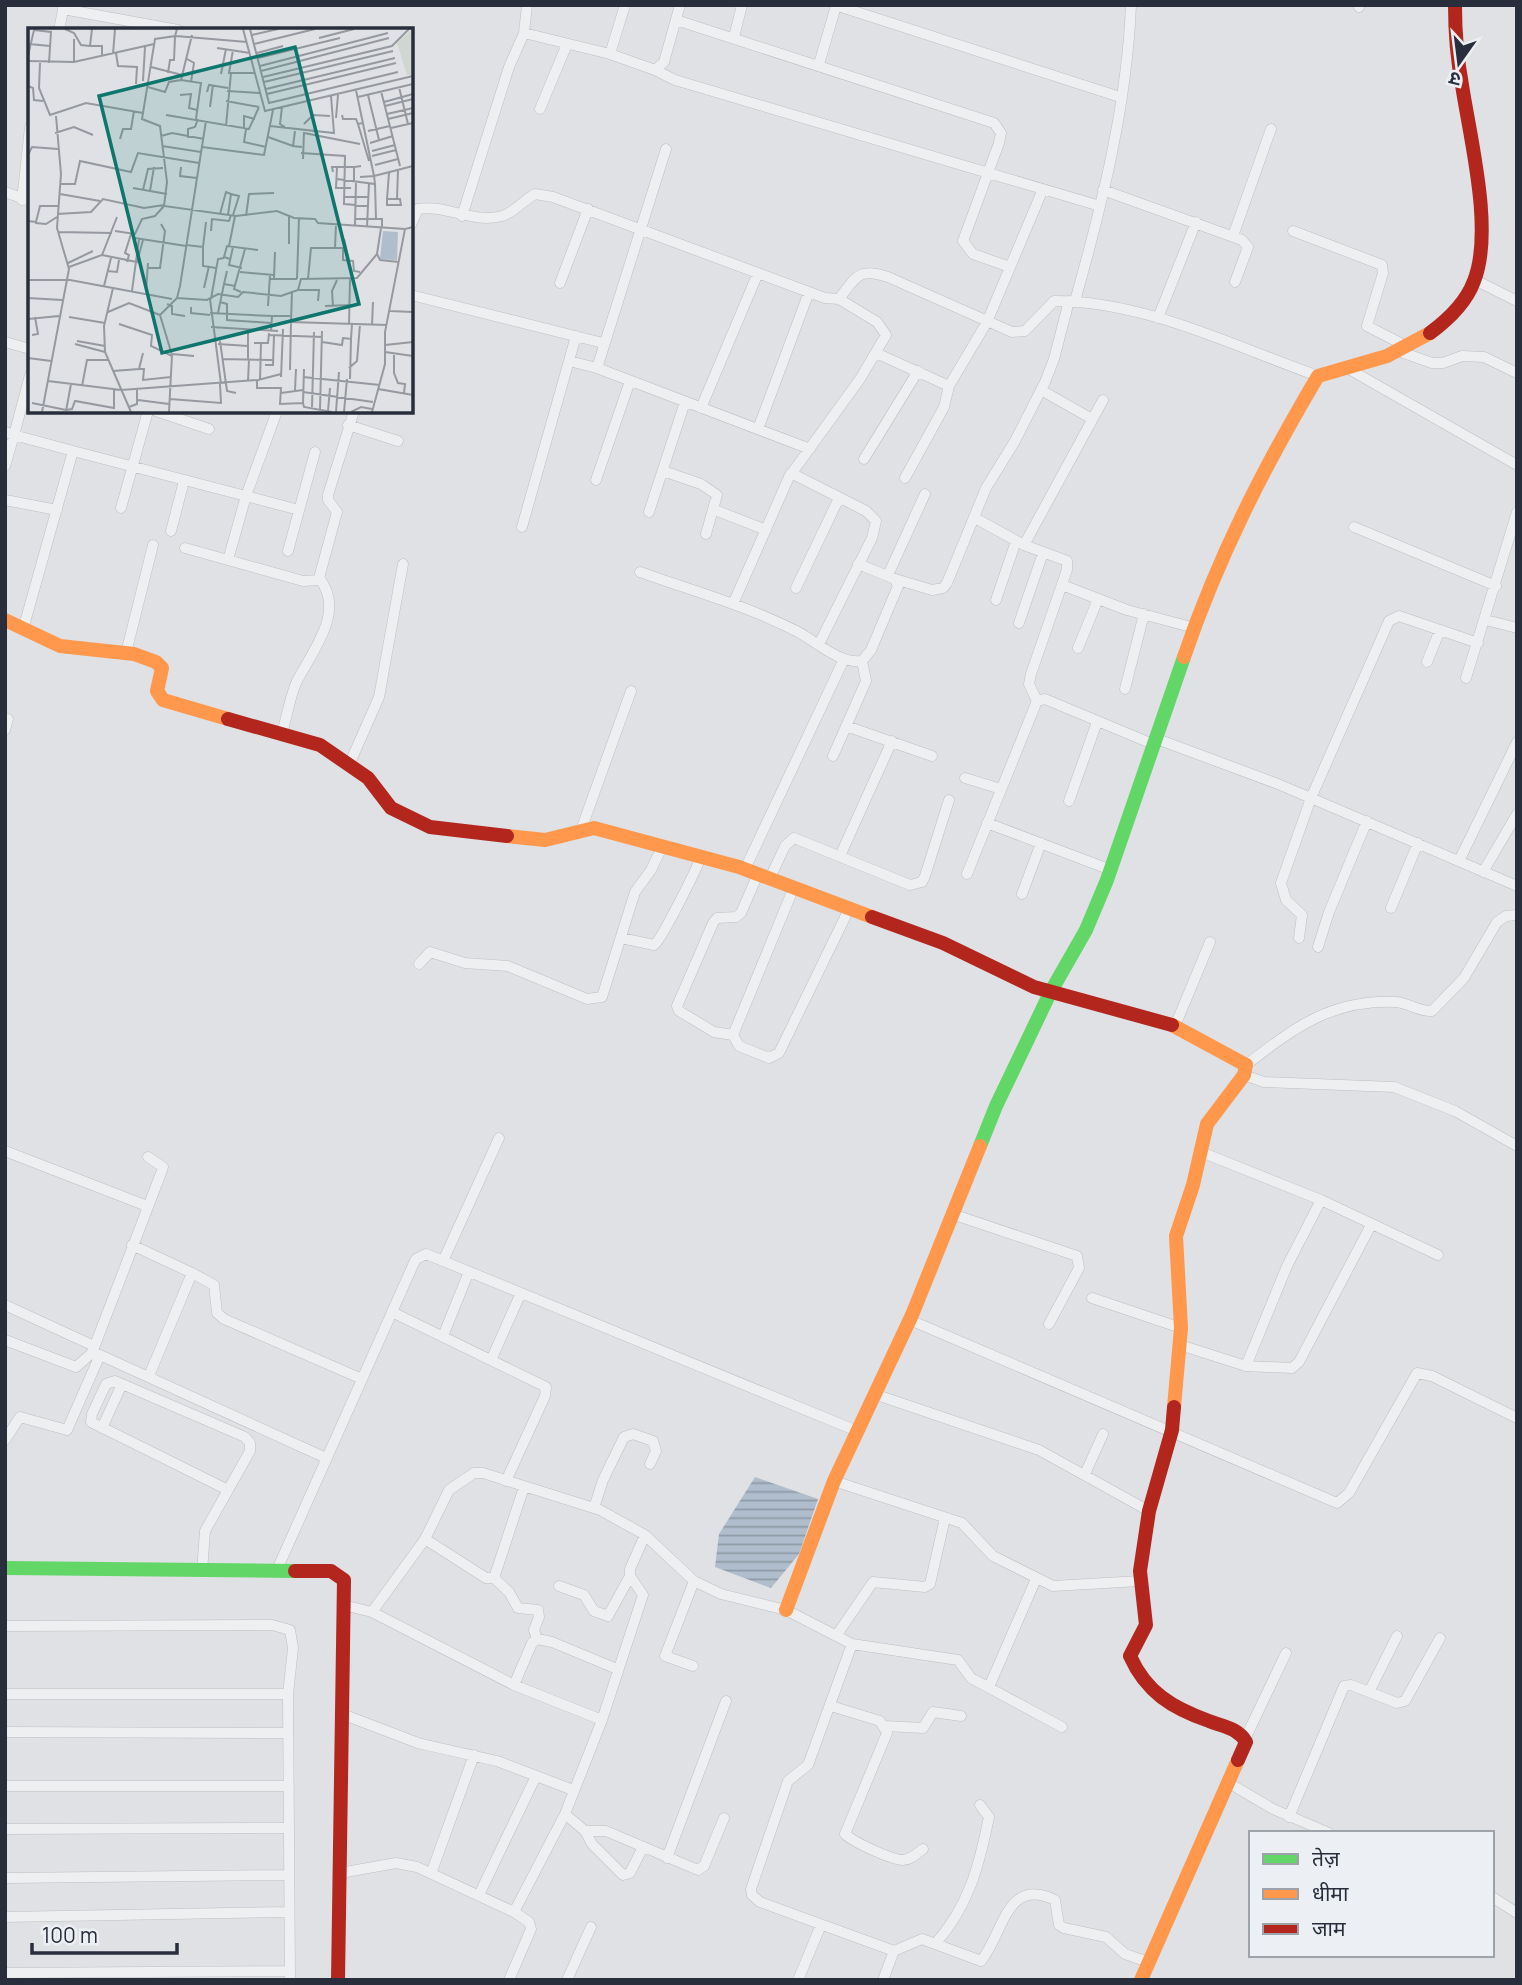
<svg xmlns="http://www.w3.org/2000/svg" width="1522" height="1985" font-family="Manrope,'Noto Sans Devanagari',sans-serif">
<defs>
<pattern id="water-rules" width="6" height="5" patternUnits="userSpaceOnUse" patternTransform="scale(1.75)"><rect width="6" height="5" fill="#b0bdcc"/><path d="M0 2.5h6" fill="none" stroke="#8f9aa7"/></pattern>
</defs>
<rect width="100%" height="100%" fill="#dfe1e4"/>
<path fill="url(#water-rules)" d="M755 1477 818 1499 799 1554 771 1588 715 1567 719 1534Z"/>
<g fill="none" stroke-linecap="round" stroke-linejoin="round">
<g stroke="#bdbfc2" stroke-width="11">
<path id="street" d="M835 5 1120 97
M1359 7 1360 5
M63 9 178 30
M676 20 994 123 1001 133 999 143 963 241 973 254 1010 267
M59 30 64 5
M524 33 610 54 655 70 664 62 680 5
M734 37 742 5
M610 54 625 5
M819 64 836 6
M655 70 675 80 1100 206
M540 109 567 44
M1103 190 1242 240 1248 247 1235 282
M5 192 30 201
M22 200 30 127
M462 216 509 67 524 33 527 5
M411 225 418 209C446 204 473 224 502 216 513 213 524 200 535 194L553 197 825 298 839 299C856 277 858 267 888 277L1012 332 1025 331 1054 301C1145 301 1233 346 1318 376
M1293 231 1382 265 1383 273 1367 326 1408 347
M1233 236 1271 129
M1475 280 1517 301
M560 283 588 209
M411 295 603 343
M1075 301C1102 205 1127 105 1131 5
M1158 318 1196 222
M5 342 30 349
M1398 351 1432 363H1443L1462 356 1484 357 1517 373
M876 353 949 386 944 407 905 478
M569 361 597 368 810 449
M597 368 666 149
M1347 368 1517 465
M30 375 14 435 73 451
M949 386 987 322 1043 189
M1041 390 1092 419
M701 408 758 273
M156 411 209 429
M348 425 398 441
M758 429 809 292
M5 432 14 435 5 466
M864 459 918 371
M663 471 701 484 717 495 706 534
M791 473 866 511 876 521 872 538 819 644
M596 480 630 381
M5 500 57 510
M121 508 148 411
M715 510 766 530
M649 512 685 402
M975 518 1024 545 1067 561V570L1031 674 1029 684 1037 701
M522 527 576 336
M1354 527 1496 586
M171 531 184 481
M1024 545 1103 400
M185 548 303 581 321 580
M288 551 315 452
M228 560 246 496 299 510
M640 572C693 591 748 606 798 632 817 642 839 664 862 661L871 650 898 586 895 579 858 564
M888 575 925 494
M895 579 932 590 943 588 947 583 986 488 1015 441 1045 382 1054 359 1069 301
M1062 585 1127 610 1195 628
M796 588 839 498
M996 600 1016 541
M733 604 789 477 860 379 886 335 877 322 839 299
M1486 620 1517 628
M1019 623 1043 553
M24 626 73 451 246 496 277 411
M1078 648 1098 599
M126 653 153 545
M1427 662 1440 630
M1466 678 1517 512
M1125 689 1144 614
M846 726 932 756
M5 730 8 719
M282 733C287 716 290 696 297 681 313 650 346 611 319 578L337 512 328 500V495L354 411
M1157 739 1278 784 1517 886
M833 756 866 681 862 661
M349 765 379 697 403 564
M965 778 1001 789
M1069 801 1097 722
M987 823 1111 870
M581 830 631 691
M840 856 892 741
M1459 861 1517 742
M745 869 844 659
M1483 872 1517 814
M967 874 1037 701 1045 699 1155 745
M770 878 785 846 794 838 910 885 922 882 925 876 949 800
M794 887 733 1035 739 1046 769 1058 779 1053 850 907
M1022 894 1041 843
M1391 908 1418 843
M621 938 654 945C661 941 696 870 701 857
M1299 938 1302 915 1286 900 1281 883 1311 798 1389 621 1399 616 1478 643
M1318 947 1329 912 1367 821
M419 964 430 952 465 963 508 966 587 999 602 997 635 892 651 870 662 847
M1175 1026 1210 942
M733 1035 714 1032 679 1011 677 1006 713 923 717 918 736 917 741 913 758 874
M1246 1065C1294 1028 1331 999 1396 1002 1409 1003 1419 1012 1432 1011L1464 978 1497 922 1506 916 1517 915
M1244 1075 1264 1082 1394 1087 1455 1111 1517 1146
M5 1151 147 1206
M1201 1152 1321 1200 1438 1255
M952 1214 1077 1256 1079 1268 1049 1324
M132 1245 192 1273 149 1376
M443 1261 499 1138
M192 1273 214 1285 217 1313 224 1319 362 1379
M1092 1298 1181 1328
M5 1305 94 1346
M392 1312 546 1387 545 1396 506 1481
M910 1320 1337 1503 1349 1493 1417 1373 1432 1376 1517 1418
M443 1336 468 1274
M5 1340 76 1367 92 1353 100 1355 326 1458
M1180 1345 1246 1366 1292 1368 1299 1362 1371 1225
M92 1353 161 1173 163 1167 148 1157
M492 1358 520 1295
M1246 1366 1287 1266 1321 1200
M877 1395 1039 1450 1149 1511
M102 1428 122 1384
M5 1440 20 1417 67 1430 100 1355
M1085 1474 1103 1434
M834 1481 962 1523 993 1556 1053 1586 1140 1581
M594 1508 603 1480 624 1437 633 1434 653 1441 656 1451 650 1464
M425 1539 486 1578H494L524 1487
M202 1571 205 1531 250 1451V1443L245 1437 115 1381 106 1384 92 1414 91 1422 228 1490
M276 1572 413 1265 416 1259 426 1254 857 1431
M494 1578 509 1592 518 1608 538 1610 539 1617 534 1630 537 1639
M559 1586 584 1595 594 1611 608 1616 630 1576
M343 1605 372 1612 514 1685 602 1720
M372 1612 425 1539 449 1490 474 1473H483L600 1510 645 1535 694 1581 721 1594 786 1610 852 1644 958 1660 971 1678 1062 1727
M5 1626 272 1625 290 1630 293 1648 288 1694 290 1980
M836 1636 873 1582 925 1587 930 1584 945 1518
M852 1644 808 1765 788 1781 751 1889 752 1895 760 1902 894 1951
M693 1666 665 1656 694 1581
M514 1685 532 1643 537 1639 552 1642 617 1669
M989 1687 1036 1579
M1369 1692 1397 1636
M5 1694H288
M831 1706 880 1721 887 1733 845 1834C853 1842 892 1860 903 1860 911 1860 917 1853 923 1849
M342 1714 418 1743 497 1761 573 1790
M885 1726 923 1728 933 1712 961 1716
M5 1732 288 1733
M1246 1737 1286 1653
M1227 1782 1273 1809 1329 1833
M5 1786H289
M565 1814 585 1831H606L698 1870 704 1866 724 1818
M1289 1817 1344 1686 1351 1685 1397 1703 1405 1701 1440 1638
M5 1829 289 1828
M585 1831 592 1844 623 1875 630 1873 643 1847
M667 1858 726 1701
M432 1871 474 1755
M340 1873 396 1863 417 1867 514 1912 529 1922 531 1929 509 1980
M5 1878 289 1875
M479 1895 536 1776
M1492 1897 1517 1913
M514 1912 565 1814 602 1720 643 1595 630 1576V1569L645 1535
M5 1917 289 1912
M935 1944C969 1906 979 1866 989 1817L980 1805
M5 1973 289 1971
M567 1980 591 1927
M798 1980 821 1925
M883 1980 894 1951 922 1939 981 1961C1004 1933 1006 1876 1055 1900L1059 1925 1064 1928 1106 1937 1125 1954 1148 1962"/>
</g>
<use href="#street" stroke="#eeeff1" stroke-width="10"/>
<path stroke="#63d668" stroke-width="14" d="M980 1146 996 1106 1050 993 1086 930 1107 880 1184 657
M5 1568 295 1571"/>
<path stroke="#ff974d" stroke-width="14" d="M5 620 60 646 134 654 156 662 162 668 157 691 163 700 228 719
M1184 657C1218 557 1264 467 1318 376L1387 356 1430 333
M507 836 545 840 594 828 739 867 872 917
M1172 1025 1246 1065 1244 1075 1207 1124 1193 1185 1176 1236 1181 1328 1174 1407
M786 1610 834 1481 912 1315 980 1146
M1141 1980 1238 1760"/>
<path stroke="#b3261e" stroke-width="14" d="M1430 333C1449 319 1466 303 1474 281 1494 231 1470 138 1462 85 1457 58 1455 32 1455 5
M228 719 320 745 368 778 391 808 430 827 507 836
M872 917 943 943 1034 987 1172 1025
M1174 1407 1172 1430 1149 1511 1140 1571 1146 1625 1130 1656C1146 1692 1172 1708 1209 1721 1224 1727 1238 1728 1246 1742L1238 1760
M295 1571H331L344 1580 338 1980"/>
</g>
<g transform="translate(28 28)">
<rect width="385" height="385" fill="#dfe1e4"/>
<path d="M385 1V46L379 47 369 15Z" fill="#d0d7d0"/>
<path d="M355 203 370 204 369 232 352 231Z" fill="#b0bdcc"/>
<path fill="none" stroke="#9699a0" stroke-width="2" d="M37 1 46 5 53 17 62 18M64 1 62 18H74V28M149 1 147 8 127 11 114 91 132 98 139 154 136 178 208 188 249 183 266 190 287 191 290 195 377 201M215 1 237 83 385 48M222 1 241 75 370 44M6 2 23 4 21 35M224 7 250 1M148 8 219 14M291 10 326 1M1 16 22 18M226 16 287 1M189 20 222 25M205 22 201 45H227M88 25 90 38 109 39 108 56M229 25 255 18M85 26 87 1M0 28 6 2M230 30 312 10M159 31 166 35 163 54M0 33 46 34 126 16M46 34V11M12 35 11 60 22 87 58 75 115 85M232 38 360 5M123 39 154 47M233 43 361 10M140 45 142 32H146L147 9M193 46 198 21M235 49 364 18 381 1M153 52 173 55 168 91M115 53 117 19M236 54 365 23M0 58 5 60 6 72 15 73M120 59 137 64 141 54 153 52 164 7M371 59 380 96M238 61 367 30M328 62 346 148 385 138M199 63 232 65M353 63 372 138M179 64 181 57 200 60M239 66 368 35M152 67 163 66 161 80 169 82M340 67 351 112M330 69 385 56M198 73 231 79M356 74 385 66M357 78 385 71M182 79 185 57M254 79 252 96 257 99M359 86 385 80M138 87 221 101 231 79M314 87 315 91H328L330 96M308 90 310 67M360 91 385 85M335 95 330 96 341 133M276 96 285 87 302 88M198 98 203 45M242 98 306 105 303 68M363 100 385 95M216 101V88L227 91M218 101 216 114 238 119M267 103 265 118 274 119M340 103 362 98M27 105 46 99 65 107M276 105 332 116M133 108 144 105 176 111M240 109 265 118M160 110V101L167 99 170 91M92 111 95 101H103L106 83M342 115 365 108M134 118 173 124M174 119 236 127 245 82M344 123 367 117M273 125 317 128 316 176 340 178M0 127 4 119 30 121M344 128 368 122M275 131 276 104M347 137 370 131M153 139 152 148 169 150M309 139 308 160H323M305 144 304 139H326M309 151 347 156 346 148 332 149M326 153V139L333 138M32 156H47L52 133 103 144 110 125 171 135M347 156 348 191M105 160 139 166M115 162 120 141 135 140M122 163 126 139M32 166 72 173M203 166 211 168 205 187M317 169H340M359 171H372L373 177H359V171L361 145M369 171 370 142M29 186 63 184 75 171 116 180 136 177M192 186 198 164 203 166 200 187M218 188 221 166 246 165M327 191H354V200M0 193 8 194 12 178H30M7 195 18 196 29 189M327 197 328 153M339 199 341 155M87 203 107 206 114 191 127 188 136 178M183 203 184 191 201 193 203 187M30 204 84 205M107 210 158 218M316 211 321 232M261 216V188M158 217 175 219 178 194M201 218 207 188M175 219V238L188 240M205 219 201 237 214 240M307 220H315V232L325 233 326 243 332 244M349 226 352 232 371 234M74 227 109 234 115 212M202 231 196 229 199 218 230 222M99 234 101 227 97 225 103 206M40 235 65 223M41 239 74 227 89 189M119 240H132L137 203 133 196M80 243 89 244 91 232M199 243 196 256 207 258M212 244 246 247M246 250 247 224M242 251H269M269 251 271 190M280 251 283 220H307L308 196M0 252H42L144 271M76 258 83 230M85 260 76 298 77 324 103 384M176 260 181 238M270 262H291L290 273M104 263 111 211M264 263 263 294 359 297M118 264 120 235M213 264 206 261 217 221M0 270 34 272M149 270 179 272 190 266 210 269 215 264 253 268 270 262 273 251 329 250 349 226 353 200M182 271 193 356M183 271 190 231 196 230M192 274 199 276V292L243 295M139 276 144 278V286L157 288M240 278 242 247M297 278 323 277M305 278 304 263 309 252M163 279V285L182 287M362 283 385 284M80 284 101 275 132 287M182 285 244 288M190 285 196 256M41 289 77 295M0 291 31 288M91 296 124 307 123 318 144 328M321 296 322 251M344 297 345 274M183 299 250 303M243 303 244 288H262M4 307 10 306 7 289M241 307 294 309M49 313 77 318M192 313 199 363 208 365M294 314 314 317 315 310 323 311 324 296M226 315H240L241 305M47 316 77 324M190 316 220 318M357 317 385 314M357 324 385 328M366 325V345L370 355 377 356 376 365M144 326 166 328M0 330 23 333M194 331 245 332M220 331V302M237 337H245L246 308M321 340 329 333 332 296M111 341H116L115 352 143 349M262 342 263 294M85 343 111 341 115 325M253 349 255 301M275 349 352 357M322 351 323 311M230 352 253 346M232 352 233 315M20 353 93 362 229 352V360H253L252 376 275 375 276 379 304 384M220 353 221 331M54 358 59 332H81M350 361 385 367M267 362 268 341M275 364 345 374M253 365 275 362M142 371 193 375 192 356M110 372 141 376M4 375 38 382 44 381 47 373 86 380V361M275 375 276 341M101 379 109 376V361M284 379 286 304M292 381 294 303M38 383 43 356M300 383 302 360M14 384 41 241 29 200 33 146 28 88M141 384 144 327 132 287 149 270 152 258 178 93M308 384 311 344M316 384 319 351M323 384 333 379 344 381M344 384 357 336V304L377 201 385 199"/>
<path fill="#0f766e" fill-opacity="0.15" stroke="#0f766e" stroke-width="3.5" d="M267 19 331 276 134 325 71 68Z"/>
<rect width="385" height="385" fill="none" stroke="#282e3b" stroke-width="3.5"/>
</g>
<rect width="1522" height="1985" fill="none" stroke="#282e3b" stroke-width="14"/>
<rect x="1249" y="1831" width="245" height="126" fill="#eceff3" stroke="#9ea2a9" stroke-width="2"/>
<rect x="1263" y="1854" width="35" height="10" fill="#63d668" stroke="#9ea2a9" stroke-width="2"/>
<text x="1312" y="1866" font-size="21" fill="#282e3b">तेज़</text>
<rect x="1263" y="1889" width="35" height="10" fill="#ff974d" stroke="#9ea2a9" stroke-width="2"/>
<text x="1312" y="1901" font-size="21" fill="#282e3b">धीमा</text>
<rect x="1263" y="1924" width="35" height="10" fill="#b3261e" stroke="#9ea2a9" stroke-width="2"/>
<text x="1312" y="1936" font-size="21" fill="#282e3b">जाम</text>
<g transform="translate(1459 63) rotate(194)" stroke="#eceff3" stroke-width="5" paint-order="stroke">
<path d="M0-5L12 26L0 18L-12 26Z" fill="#282e3b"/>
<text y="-10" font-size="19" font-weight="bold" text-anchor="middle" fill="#282e3b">उ</text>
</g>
<path d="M32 1943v10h145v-10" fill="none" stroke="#282e3b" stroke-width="3.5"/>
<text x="42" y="1943" font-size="21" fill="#282e3b" stroke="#eceff3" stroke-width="5" paint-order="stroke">100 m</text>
</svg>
